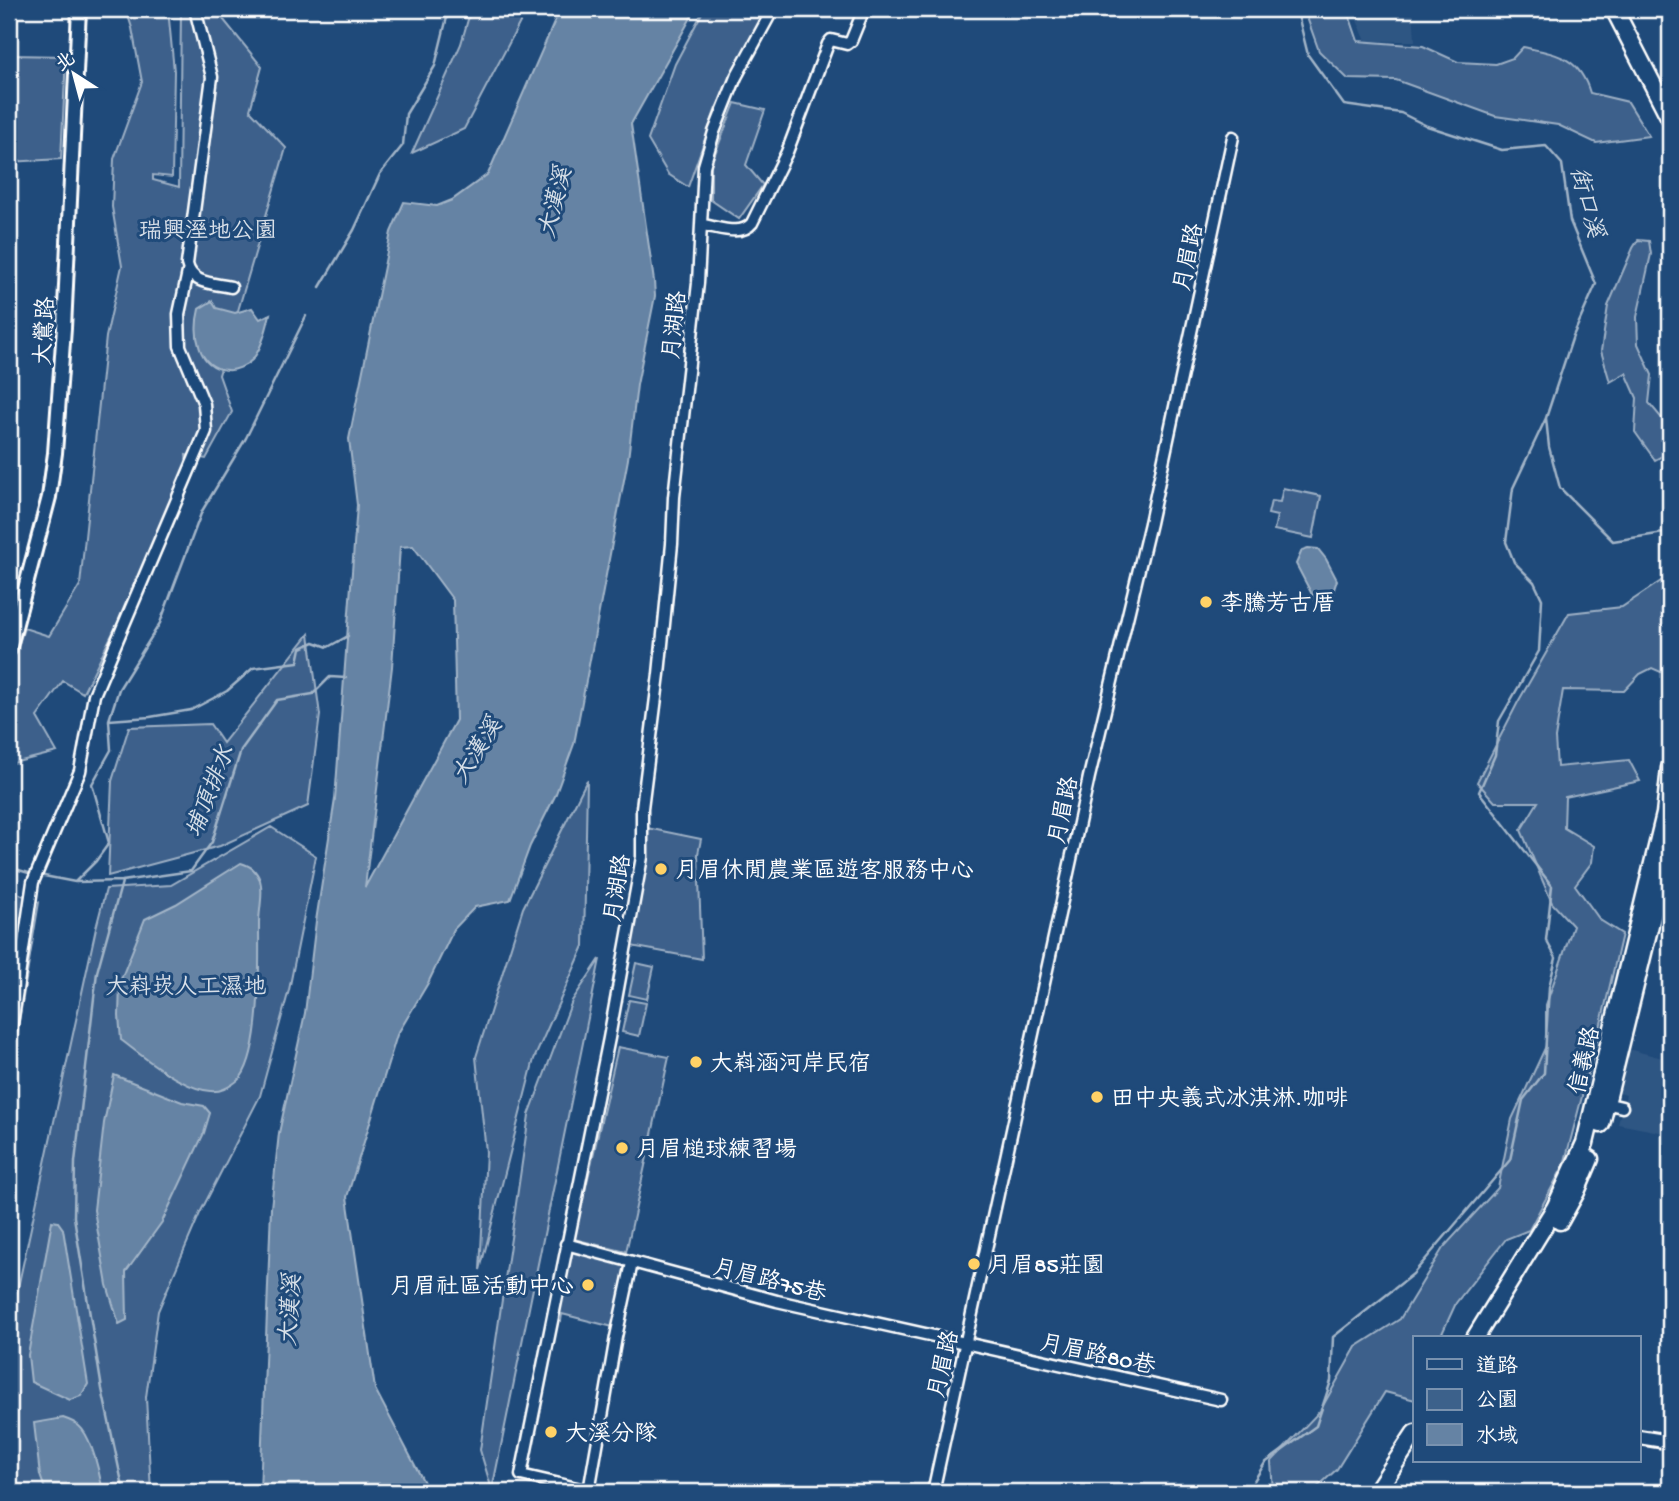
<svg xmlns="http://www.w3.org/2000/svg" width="1679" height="1501" font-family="'Gochi Hand','LXGW WenKai TC',sans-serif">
<rect width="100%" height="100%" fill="#1f4a7a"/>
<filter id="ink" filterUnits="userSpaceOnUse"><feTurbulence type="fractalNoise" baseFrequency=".0143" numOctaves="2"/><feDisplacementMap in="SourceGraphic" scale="14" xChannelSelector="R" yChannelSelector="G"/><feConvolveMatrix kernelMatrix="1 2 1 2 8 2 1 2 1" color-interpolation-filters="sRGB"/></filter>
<g filter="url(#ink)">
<path fill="#2e5683" d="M1352 9H1413L1415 41H1366Z
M1624 1048 1670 1060V1134L1618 1124 1626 1095 1613 1091Z"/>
<path fill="#3c618b" stroke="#9eb0c5" stroke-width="2" d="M126 9H168L174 71 172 177 153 175V180L179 187 181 9H215L262 67 250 110 286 148 219 375 232 412 206 459 186 455 187 465 140 578 83 693 63 681 37 717 57 752 9 764V674L24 628 49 636 80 585 106 337 122 266 112 207 114 159 142 82 132 28Z
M471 9H527L464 129 412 153 461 44Z
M704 9H767L716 108 688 187 668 174 648 140 675 64Z
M1304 9H1347L1358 41 1423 46 1458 62 1496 64 1513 58 1523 47C1556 54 1579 56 1590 93L1628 102 1649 136 1596 143 1558 125 1495 116 1396 80 1348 79 1319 51Z
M9 55 66 56 61 159 9 162Z
M735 103 765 110 746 165 763 185 739 219 711 200V164Z
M1638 240 1649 241 1651 254 1637 317 1638 344 1652 375 1649 403 1670 428V452L1655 460 1635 432 1637 398 1626 373 1610 382 1601 351 1608 306 1633 248Z
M1283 488 1321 496 1313 538 1274 530 1277 516 1268 514 1271 501 1280 502Z
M1670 575V676L1652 668 1640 674 1624 691 1563 690 1555 738 1557 767 1629 760 1640 781 1565 797 1564 828 1594 846 1592 862 1575 885 1600 920 1622 934 1599 1032 1564 1165 1529 1230 1506 1239 1456 1303 1440 1338H1415V1400L1385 1392 1337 1469 1312 1492H1273L1271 1462 1320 1411 1356 1347 1400 1319 1443 1248 1498 1188 1512 1119 1546 1046V1005L1573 926 1552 903 1521 830 1538 802H1495L1477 782 1518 702 1569 613 1622 607Z
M309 634 320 715 308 806 220 846 108 876 112 781 129 727 210 724 223 743Z
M587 780 584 946 534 1059 480 1270 486 1152 476 1057 523 908Z
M271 827 316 856 289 990 260 1096 200 1213 158 1311 146 1397 151 1492H9V1329L96 928 106 889 171 885Z
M647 828 701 839 698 854 702 959 631 946Z
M15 892 39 902 9 1081V894Z
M600 959 492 1490 480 1450 529 1115 572 1001Z
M636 963 654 967 647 999 629 995Z
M629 1000 646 1003 639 1036 622 1032Z
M618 1047 669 1057 626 1252 574 1239Z
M567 1245 626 1260 613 1327 562 1314 561 1321 553 1319Z"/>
<path fill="#6583a4" stroke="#a3b5c8" stroke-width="2" fill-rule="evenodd" d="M560 9H693V14L631 124 654 281 655 296 637 385 628 459 574 744 555 796 530 846 510 900 475 907 454 929 428 983 397 1035 347 1197 375 1389 429 1492H260L271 1208 279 1133 305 1013 316 921 335 799 357 505 349 439 391 232 404 202 437 206 452 200 488 174ZM413 546 453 600 456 720 365 887 392 667 400 547Z
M212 301 216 308 235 313 252 308 260 319 270 314C267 328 262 349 252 360 246 366 235 371 227 370 197 368 193 333 199 309Z
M1308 548 1318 549 1326 559 1337 580 1331 598 1319 608 1296 564 1302 550Z
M241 863C251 866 256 870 260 880 264 893 259 909 259 923 259 958 262 1048 241 1077 238 1081 229 1087 224 1089 196 1102 143 1056 121 1040L119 1016 120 982 145 919 176 904Z
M114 1075 182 1102 204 1106 210 1113 204 1133 162 1222 126 1272 127 1320 119 1324 107 1285 94 1210 104 1123Z
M52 1221 58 1222 63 1229 88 1384 81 1396 70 1400 31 1382 28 1355Z
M63 1418C69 1420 75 1422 79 1426 92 1437 100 1476 103 1492H46L40 1475 34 1423Z"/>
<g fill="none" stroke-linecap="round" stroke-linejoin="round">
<path stroke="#a3b5c8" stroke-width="2.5" d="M1294 9 1297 11 1308 55 1344 105 1401 113 1427 126 1502 150 1546 146 1562 164 1570 221 1596 284 1573 336 1546 418 1549 447 1560 488 1613 541 1670 532
M320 287 354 230 380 174 403 145 406 114 435 66 449 9
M109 720 150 717 191 710 227 691 253 668 298 662 301 648 314 642 328 647 348 636
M9 867 32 874
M39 875 75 882 122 881 191 871 212 842 241 750 277 700 313 694 330 677 346 678
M75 882 96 861 109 843 92 784 111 750 109 720 119 689 160 623 202 511 246 438 306 316
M122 882 97 972 75 1162 74 1217 102 1389 124 1492
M1247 1492 1265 1463 1316 1426 1331 1381 1333 1337 1413 1274 1510 1160 1523 1100 1544 1073 1549 987 1556 958 1546 940 1552 886 1479 792 1495 755 1499 721 1539 651 1542 599 1534 582 1514 562 1506 542 1513 488 1546 418"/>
<g stroke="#fff" stroke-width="15">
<path id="minor" d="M195 9 212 77 187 264C191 284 213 283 231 287
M702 225C718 227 741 237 752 223L787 152 828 44 831 40 847 44 851 41 864 9
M9 1044 33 882 80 771 94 695 206 431 204 404 180 346 179 314 188 272
M1601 1102 1622 1107
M566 1244 777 1301 1221 1400
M589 1491 616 1337 632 1263
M594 1492 521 1475 609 1038 642 857V808L659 674 672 544 674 497 698 283 704 166 714 132 736 77 773 9
M933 1492 1089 777 1150 523 1233 137"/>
</g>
<g stroke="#fff" stroke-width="18">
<path id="tertiary" d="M9 650 49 497 55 453 64 328 79 9
M1639 1437 1670 1442"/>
</g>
<g stroke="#fff" stroke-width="21">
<path id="primary" d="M1614 9 1670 118
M1601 1124 1670 843
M1560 1221 1576 1192 1590 1159
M1475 1338 1555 1208 1585 1143 1665 814 1670 768
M1376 1492 1415 1433"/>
</g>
<use href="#minor" stroke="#1f4a7a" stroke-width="10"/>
<use href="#tertiary" stroke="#1f4a7a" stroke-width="12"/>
<use href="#primary" stroke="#1f4a7a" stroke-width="16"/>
</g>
</g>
<g fill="#ffd166" stroke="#1f4a7a" stroke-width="2.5">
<circle cx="1206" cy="602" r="7"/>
<circle cx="661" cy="869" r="7"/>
<circle cx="696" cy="1062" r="7"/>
<circle cx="1097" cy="1097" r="7"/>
<circle cx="622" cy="1148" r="7"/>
<circle cx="974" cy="1264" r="7"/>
<circle cx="588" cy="1285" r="7"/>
<circle cx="551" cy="1432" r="7"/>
</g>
<g text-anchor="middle" stroke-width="6" stroke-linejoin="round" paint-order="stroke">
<g font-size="23" fill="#d8dfe8" stroke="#1f4a7a">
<text x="208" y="237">瑞興溼地公園</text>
<text x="186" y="993">大嵙崁人工濕地</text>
</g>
<g font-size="23" fill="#fff" stroke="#1f4a7a">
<text transform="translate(1187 257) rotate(-78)" y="8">月眉路</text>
<text transform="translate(673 325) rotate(-84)" y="8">月湖路</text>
<text transform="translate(43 331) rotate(-87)" y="8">大鶯路</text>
<text transform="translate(1062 810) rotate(-78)" y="8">月眉路</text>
<text transform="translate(616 888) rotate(-81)" y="8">月湖路</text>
<text transform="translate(1583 1060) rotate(-77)" y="8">信義路</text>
<text transform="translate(770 1279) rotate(14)" y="8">月眉路75巷</text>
<text transform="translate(1098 1353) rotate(12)" y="8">月眉路80巷</text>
<text transform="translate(942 1364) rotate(-77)" y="8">月眉路</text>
</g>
<g font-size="23" fill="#fff" stroke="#1f4a7a" text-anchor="start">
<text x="1220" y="610">李騰芳古厝</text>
<text x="675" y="877">月眉休閒農業區遊客服務中心</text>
<text x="710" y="1070">大嵙涵河岸民宿</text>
<text x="1111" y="1105">田中央義式冰淇淋.咖啡</text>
<text x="636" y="1156">月眉槌球練習場</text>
<text x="988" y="1272">月眉85莊園</text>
<text x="574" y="1293" text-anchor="end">月眉社區活動中心</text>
<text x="565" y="1440">大溪分隊</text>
</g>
<g font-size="24" font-style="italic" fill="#d8e0e8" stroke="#1f4a7a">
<text transform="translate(554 202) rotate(-76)" y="8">大漢溪</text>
<text transform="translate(1588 202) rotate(75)" y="8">街口溪</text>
<text transform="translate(476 750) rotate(-58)" y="8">大漢溪</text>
<text transform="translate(209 791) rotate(-69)" y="8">埔頂排水</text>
<text transform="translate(289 1310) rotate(-86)" y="8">大漢溪</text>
</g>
</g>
<rect width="1679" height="1501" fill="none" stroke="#1f4a7a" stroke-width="35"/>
<rect x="18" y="18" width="1644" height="1466" fill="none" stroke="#fff" stroke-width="2.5" filter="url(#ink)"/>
<rect x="1413" y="1336" width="228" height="126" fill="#1f4a7a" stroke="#7992af" stroke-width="2"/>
<rect x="1427" y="1359" width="35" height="10" fill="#1f4a7a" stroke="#7992af" stroke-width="2"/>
<text x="1476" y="1372" font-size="21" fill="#ffffff">道路</text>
<rect x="1427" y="1389" width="35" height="21" fill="#3c618b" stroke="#7992af" stroke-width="2"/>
<text x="1476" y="1406" font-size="21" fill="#ffffff">公園</text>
<rect x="1427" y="1424" width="35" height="21" fill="#6583a4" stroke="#7992af" stroke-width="2"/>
<text x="1476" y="1442" font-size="21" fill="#ffffff">水域</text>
<g transform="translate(74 74) rotate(324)" stroke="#1f4a7a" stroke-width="5" paint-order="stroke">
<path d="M0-5L12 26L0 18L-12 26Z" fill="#ffffff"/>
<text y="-10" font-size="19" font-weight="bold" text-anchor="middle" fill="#ffffff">北</text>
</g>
</svg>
